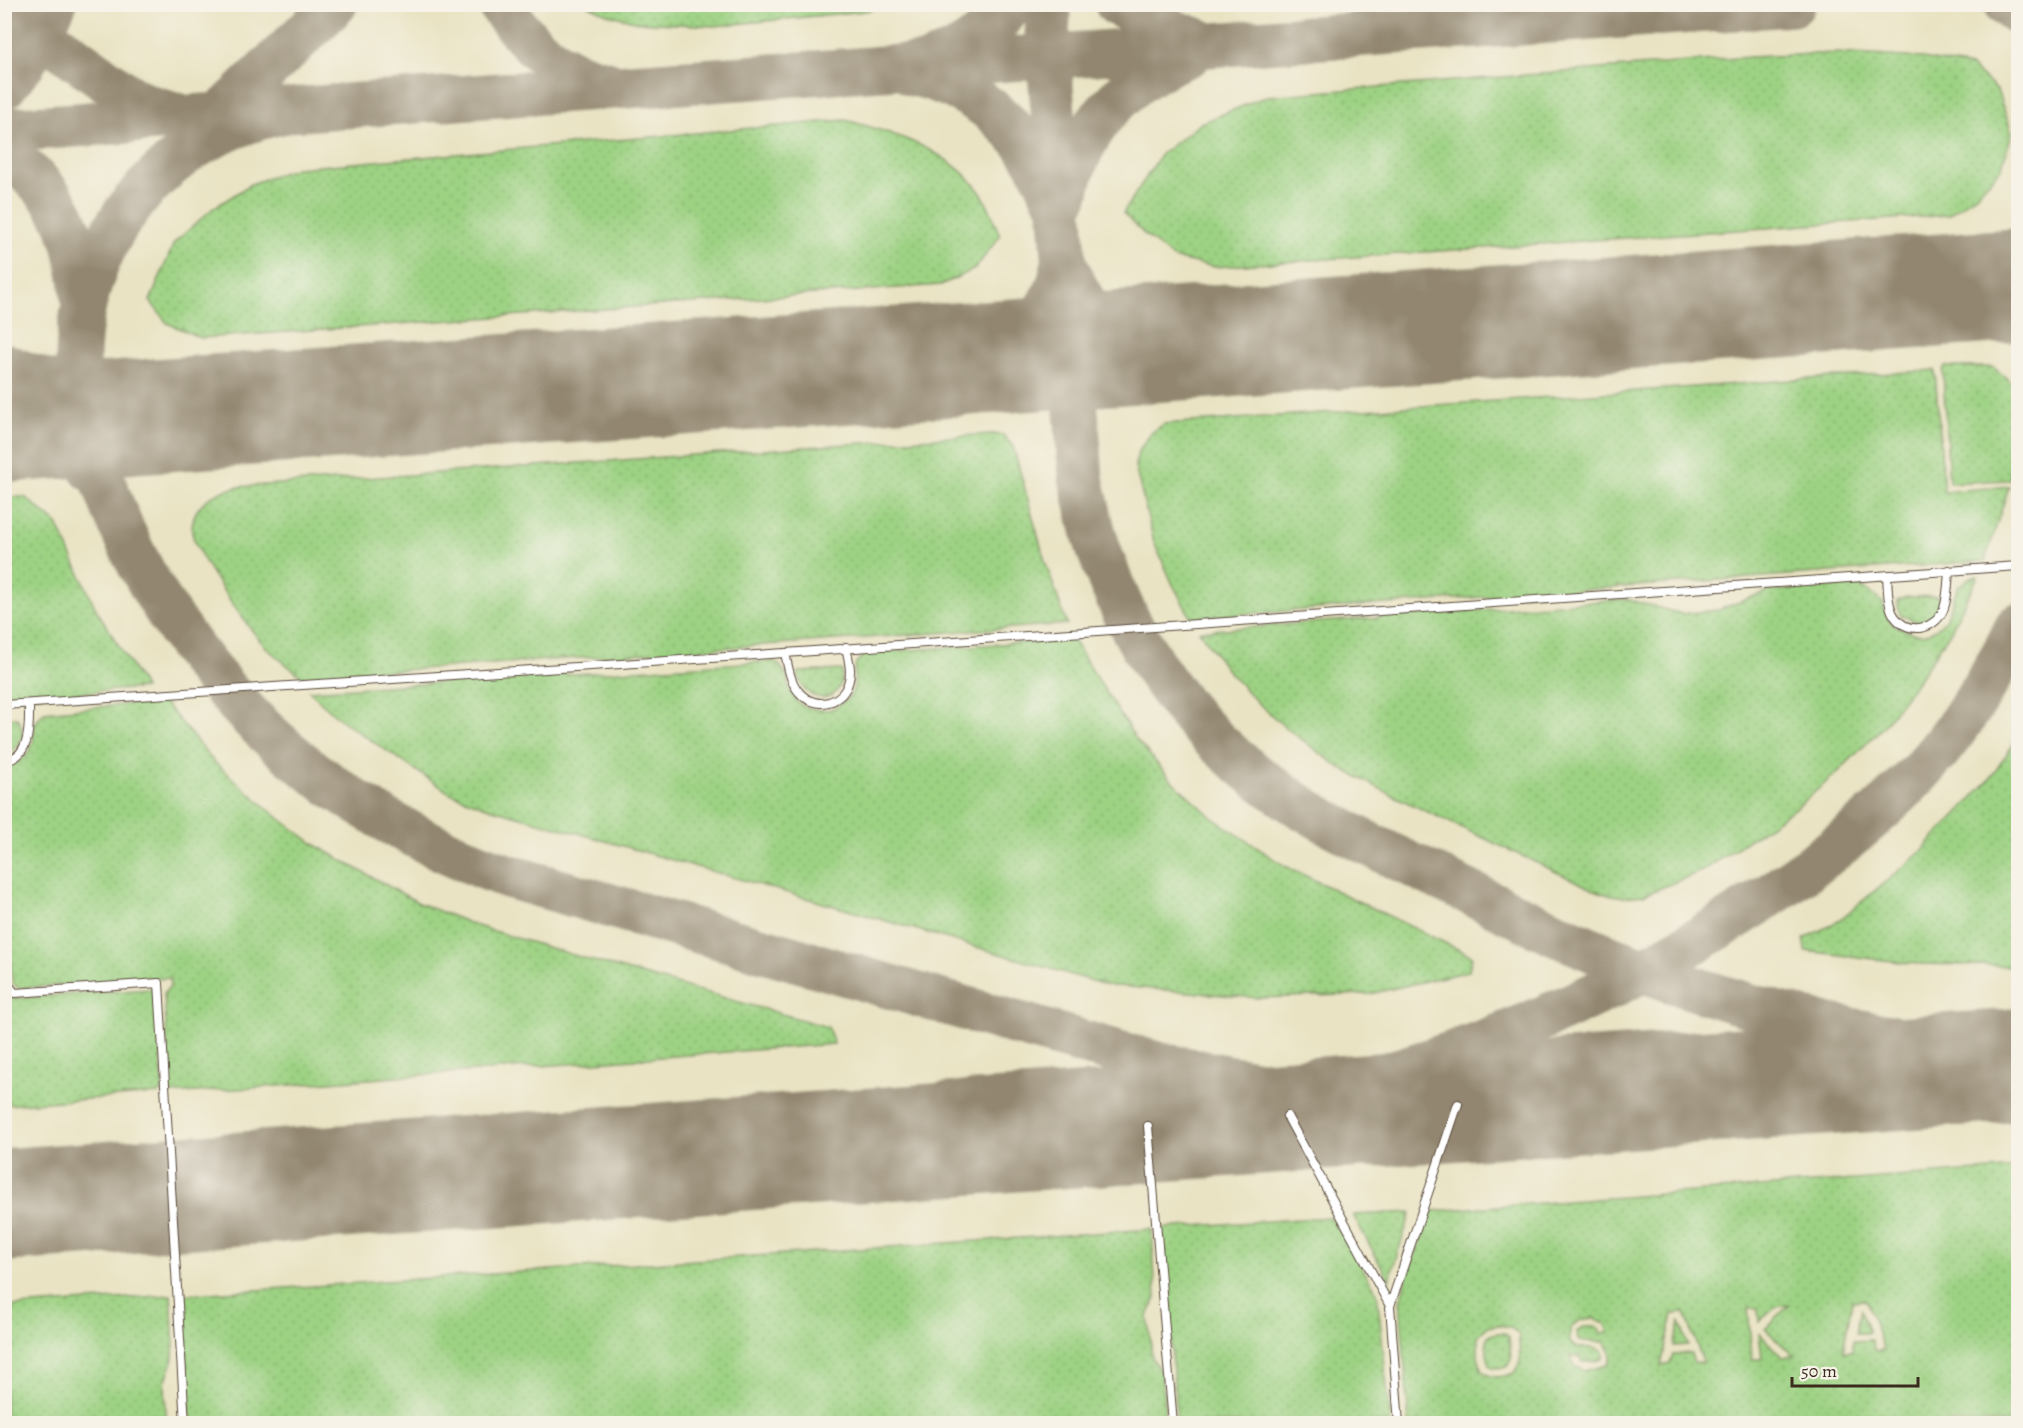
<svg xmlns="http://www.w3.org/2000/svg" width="2023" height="1428" font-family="Alegreya,serif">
<defs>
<pattern id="green-dots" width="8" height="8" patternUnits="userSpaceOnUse" patternTransform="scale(1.5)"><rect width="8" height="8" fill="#9dd283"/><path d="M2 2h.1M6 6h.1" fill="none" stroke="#88b471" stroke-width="1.8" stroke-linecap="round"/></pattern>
</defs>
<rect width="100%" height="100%" fill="#f7f3e8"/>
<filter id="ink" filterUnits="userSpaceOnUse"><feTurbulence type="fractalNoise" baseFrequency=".0167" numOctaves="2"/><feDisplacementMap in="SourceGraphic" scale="12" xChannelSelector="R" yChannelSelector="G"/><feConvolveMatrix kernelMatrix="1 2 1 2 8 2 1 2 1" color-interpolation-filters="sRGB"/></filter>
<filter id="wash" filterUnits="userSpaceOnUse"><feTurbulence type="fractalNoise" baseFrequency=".008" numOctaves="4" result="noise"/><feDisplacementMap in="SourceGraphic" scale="24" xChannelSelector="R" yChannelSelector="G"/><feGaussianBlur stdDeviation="1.35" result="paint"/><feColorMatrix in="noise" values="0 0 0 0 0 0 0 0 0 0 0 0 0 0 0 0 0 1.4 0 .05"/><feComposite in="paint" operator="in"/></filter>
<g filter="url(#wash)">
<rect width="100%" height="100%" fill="#e9e3c3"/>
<path fill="url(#green-dots)" stroke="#6c7e50" stroke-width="1.5" fill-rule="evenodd" d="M587 5H888L866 11 715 26 638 22 607 14Z
M1836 53 1923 58 1971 67 1997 90 2012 133 2001 169 1976 195 1948 215 1215 267 1173 258 1144 234 1123 213 1161 154 1201 123 1267 96 1750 57Z
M845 120C895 133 950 150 981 193 990 205 994 222 1000 236L975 269 941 285 201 338 167 323 150 301 174 243 212 209 251 184 296 168Z
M1945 367H1993L2012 383 2018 395V438L2017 451 2009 480 1949 483 1943 371Z
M1935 370 1944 492 2009 486 1985 561 1191 618 1173 585 1154 542 1135 466 1138 452 1151 433 1164 424Z
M992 434 1003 435 1013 446 1045 561 1067 624 302 677C290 667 277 658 266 647 250 630 193 552 192 531 191 503 215 492 237 487Z
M5 497H25L57 524 96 609 145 688 5 698Z
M1978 576 1950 632 1921 676 1883 727 1837 773 1797 807 1704 870 1644 895 1624 897 1601 893 1396 797 1339 767 1286 728 1257 702 1226 669 1199 631 1626 599 1682 614 1718 610 1768 591 1858 585 1871 593 1883 603 1885 613 1892 624 1915 634H1926L1937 628 1945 620 1958 587 1969 578Z
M1940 596C1938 610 1933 617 1920 623L1900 615 1897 601 1906 597Z
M1072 639 1136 739 1172 781 1213 818 1285 866 1472 956 1469 971 1370 994 1259 998 1106 985 904 926 489 808 450 793 342 721 309 691 774 661C799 677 777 707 822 710 832 711 843 704 850 696 858 685 852 674 856 664 857 661 863 656 865 653Z
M842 670C844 710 799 703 798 672Z
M163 701 214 762 270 811 314 844 350 865 419 903 477 926 580 957 828 1027 834 1044 170 1094 164 993 170 986V978L18 988 12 982 5 872V767L14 765 28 754 33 742 35 723 44 712Z
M4 717 17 718C28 733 21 749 5 754Z
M2018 737V966L1918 964 1805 951 1804 939 1838 921 1918 855 1990 779Z
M151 989 156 994 163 1089 159 1094 5 1105V999Z
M2018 1168V1423H1409L1400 1302 1405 1282 1432 1211ZM1866 1300 1884 1350 1875 1351 1871 1340 1854 1341 1852 1351H1843L1852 1301ZM1789 1305 1765 1329 1794 1356 1782 1357 1759 1333 1762 1359H1752L1748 1308H1758L1759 1322 1776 1307ZM1685 1313 1703 1362 1694 1364 1691 1353 1673 1354 1670 1364 1661 1366 1673 1314ZM1593 1318 1605 1323 1609 1332 1601 1333 1597 1327H1584L1577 1331 1578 1339C1585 1344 1596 1340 1604 1342 1611 1349 1613 1357 1607 1365L1585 1371 1575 1366 1571 1356H1579L1582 1362 1597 1361 1603 1358V1352C1592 1343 1578 1354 1569 1340 1570 1323 1577 1320 1593 1318ZM1498 1325 1511 1327 1519 1335 1520 1362 1514 1373C1503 1378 1484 1380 1480 1366 1477 1357 1478 1345 1478 1336L1487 1327Z
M1411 1212 1389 1280 1353 1215Z
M1331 1217 1377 1292 1391 1423H1177L1162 1228Z
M1152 1229 1156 1298 1148 1316 1152 1358 1161 1373 1166 1423H191L181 1295Z
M171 1295 174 1346 172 1364 165 1382 166 1417 169 1423H5V1307Z
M1861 1310 1869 1333H1856Z
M1680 1322 1688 1345 1674 1346Z
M1498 1333H1504L1509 1337 1511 1359 1507 1367 1494 1368 1489 1365 1488 1361 1486 1340 1489 1335Z"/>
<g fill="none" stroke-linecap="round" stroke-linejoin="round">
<path stroke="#928670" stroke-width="45" d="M499 4C530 46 555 72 607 83
M1049 4 1047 33 1081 478C1087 503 1091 528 1100 553 1124 624 1165 694 1221 746 1287 808 1361 840 1441 879 1507 911 1572 943 1640 969 1760 1015 1890 1044 2018 1051
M1117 4 1174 32 1202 42
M2005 4 2018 12
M4 7 130 97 147 106 175 114
M936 60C968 51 991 30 1012 4
M913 74C979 88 1029 133 1053 196
M4 87 24 62 54 5
M297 109C237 119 185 145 144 190 101 236 78 299 78 362 78 385 84 408 89 431 112 528 160 614 225 689 298 775 400 836 504 875L1161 1065 1282 1087 1321 1091 1414 1097 1549 1098
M213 122 335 4
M4 130 1793 4
M4 155C60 190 79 235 83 298
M1066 196C1079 128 1127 78 1190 54
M1068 270C1088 322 1117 341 1172 345
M1975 288 2001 282 2018 273
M959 359C973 356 987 355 1000 349 1033 336 1057 302 1063 267
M4 365C45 382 90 399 133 406 162 411 192 408 222 411
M4 374C39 405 66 431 91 469
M1358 1082C1499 1045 1635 982 1758 903 1817 864 1872 823 1920 772 1960 729 1992 678 2018 625
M1092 1129 1213 1112 1288 1099"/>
<path stroke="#928670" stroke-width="114" d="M4 426 2018 285
M4 1205 2018 1065"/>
</g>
</g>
<g filter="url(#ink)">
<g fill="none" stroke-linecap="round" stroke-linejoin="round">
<g stroke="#554637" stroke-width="10">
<path id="lane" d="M1887 575C1888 587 1887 606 1895 617 1909 636 1937 629 1944 608 1948 596 1948 582 1949 570
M785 653C788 666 790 682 799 692 815 711 844 704 849 680 852 669 848 658 846 647
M4 705 785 653 2018 566
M4 761C32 757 29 724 29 704
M4 957 6 982 15 993 159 983 185 1424
M1287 1116 1390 1306 1399 1424
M1148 1126 1173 1424
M1390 1306 1458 1104"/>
</g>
<use href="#lane" stroke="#fff" stroke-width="8"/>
</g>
</g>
<rect width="2023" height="1428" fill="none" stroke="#f7f3e8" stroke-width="24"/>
<path d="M1792 1377v9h126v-9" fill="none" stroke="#3b2a1e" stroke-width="3"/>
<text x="1801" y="1377" font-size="18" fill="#3b2a1e" stroke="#f7f3e8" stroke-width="4.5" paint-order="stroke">50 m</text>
</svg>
